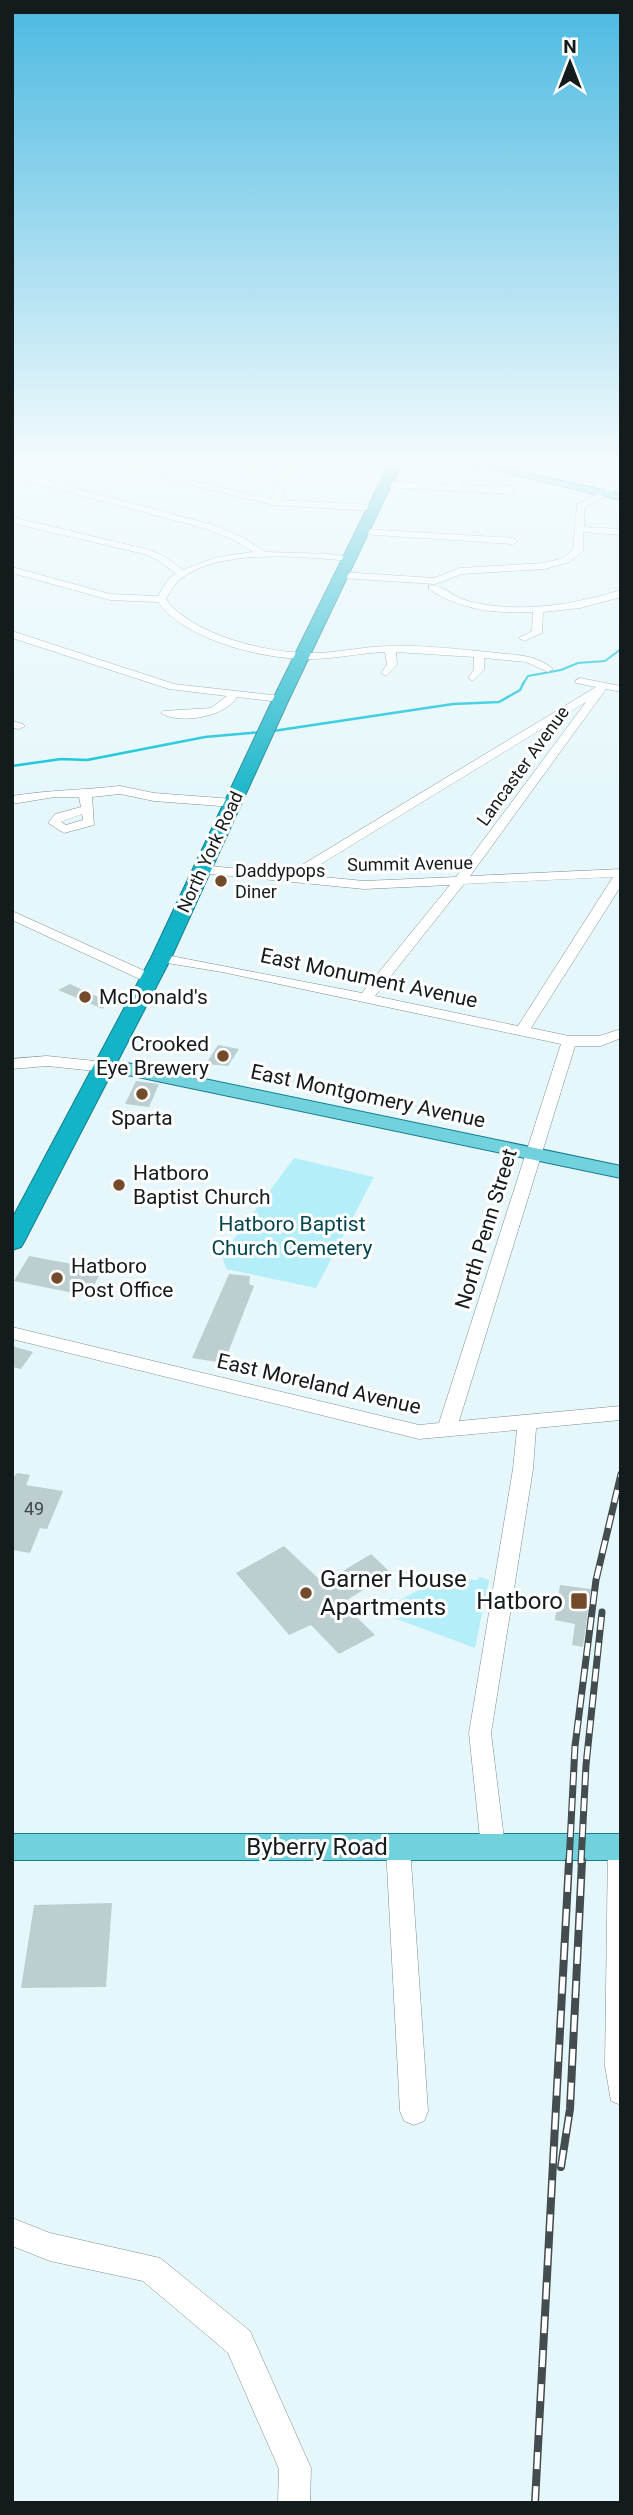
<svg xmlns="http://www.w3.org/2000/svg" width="633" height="2515" font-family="Roboto,sans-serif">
<rect width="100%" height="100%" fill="#e5f7fb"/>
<path fill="#b4eff9" d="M294 1158 374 1177 316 1288 226 1269 222 1255Z
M480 1577 489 1580 475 1648 394 1618 386 1607 391 1598 399 1601C425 1585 446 1577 477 1580Z"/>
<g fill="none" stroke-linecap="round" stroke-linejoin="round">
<path stroke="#00c0d7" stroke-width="2" d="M523 684 528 676 561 670 578 663 605 661 621 649"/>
<path stroke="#00c0d7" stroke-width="2.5" d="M273 731 453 704 499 702 520 690 524 682
M12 766 61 759 87 760 205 737 262 732"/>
</g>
<path fill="#bdced1" d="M70 984 107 1001 103 1009 58 990Z
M218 1045 239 1049 228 1066 206 1064Z
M136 1081 159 1084 149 1107 125 1104Z
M29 1256 99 1269 96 1275 99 1276 88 1296 14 1281Z
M229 1274 250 1276 249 1284 254 1286 224 1363 192 1358Z
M12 1346 33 1352 21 1369 12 1367Z
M17 1473 30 1475 26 1485 63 1491 47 1529 40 1528 30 1553 12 1550V1479Z
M284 1546 323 1583 371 1554 391 1573 342 1603 375 1635 339 1654 311 1625 289 1635 236 1573Z
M560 1585 591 1589 583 1647 572 1645 575 1624 555 1620Z
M112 1903 106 1987 21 1988 34 1905Z"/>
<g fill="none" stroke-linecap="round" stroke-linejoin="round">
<g stroke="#7e8e91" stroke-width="1">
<path id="minor" d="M81 458H95L270 499 281 479 197 458H211L283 474 292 458H300L279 500 375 505 379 508 375 511 273 505Z
M488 458H496L493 469 458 486C478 487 495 483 514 487L513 494 385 487 381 484 385 481 449 485 454 480 486 466Z
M12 471 213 525 242 537 265 552 330 554 356 558 351 561C302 557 218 547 178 581 173 586 170 593 166 599 191 635 270 654 312 653 339 653 365 646 392 646 424 645 456 649 488 652 510 655 535 653 553 669L548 672 526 662 484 658V670L473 681 468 678 474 670V657L396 652 397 665 386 676 381 673 387 665 385 652C360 653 335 659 310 659 265 660 184 640 158 602L110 600 12 573V567L110 594 158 596 169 578 176 574 158 560 144 554 12 523V517L150 550 164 556 183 570 217 557 253 552 236 541 207 529 12 477Z
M621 480V487L584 508V527L621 529V535L583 532V551L569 562 545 569 462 574 435 584 342 578 337 575 342 572 434 578 460 568 544 563 563 558 573 550 577 505Z
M364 529 513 538 518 541 513 544 361 534 359 532Z
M429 585C441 584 455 598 468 601 519 614 572 605 621 590V597L580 608 543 612 542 633 524 641 519 638 532 631 533 612C497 614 459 610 429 589Z
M12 631 174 684 281 696 287 699 281 702 237 697C226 717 179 725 161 713L163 711 211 708 227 696 169 689 12 638Z
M580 678 621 686V692L606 689 470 876 621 869V886L531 1028 569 1036H599L621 1029V1038L601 1046H575L459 1421 621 1406V1420L536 1428 533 1469 491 1733 505 1847 502 1855 493 1858 484 1855 481 1847 469 1733 513 1469 517 1430 419 1439 12 1339V1327L419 1425 439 1423 561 1044 222 972 161 962 154 958 161 954 362 993 450 885 364 889 201 873 194 869 201 865 287 874 596 687 576 683 575 681ZM586 702 456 877 364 881 303 875ZM613 877 518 1026 375 996 464 884Z
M12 721 23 724 25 726 19 729 12 728Z
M120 786 154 793 233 799 239 803 233 807 154 801 120 794 92 797 94 825 64 833 48 823 55 814 81 807 79 797H55L12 804V796C48 790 84 790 120 786ZM82 814 83 820 66 825 61 822Z
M12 911 156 976 158 979 156 982H146L12 920Z
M47 1056 105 1062 113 1067 105 1072 47 1066 12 1069V1059Z
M398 1836 407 1839 410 1847 428 2111 424 2121 414 2125 404 2121 400 2111 386 1847 389 1839Z
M620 1836 621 1837V2105L611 2101 605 2066 608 1847 611 1839Z
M12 2218 50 2233 160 2258 250 2331 311 2468 310 2503H278L279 2469 228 2353 143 2281 50 2261 12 2246Z"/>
</g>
<g stroke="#137e8c" stroke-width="2">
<path id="major" d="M443 458H460L621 494V500Z
M105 1061 133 1064 621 1166V1178L133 1076 98 1071 96 1067 98 1063Z
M12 1834H621V1860H12Z"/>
</g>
<g stroke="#137e8c" stroke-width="2">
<path id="highway" d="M392 458H404L289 699 171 958 24 1242 21 1247 12 1250V1219L151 958 273 699Z"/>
</g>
<use href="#minor" fill="#fff" fill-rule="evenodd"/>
<use href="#major" fill="#71d2de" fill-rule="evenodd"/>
<use href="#highway" fill="#13b4c8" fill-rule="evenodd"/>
<g stroke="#434c4e" stroke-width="7">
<path id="rail-far1" d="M569 1863 575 1746 596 1580 621 1474
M581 1863 586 1765 602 1612"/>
</g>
<g stroke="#434c4e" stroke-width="8">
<path id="rail" d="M561 2167 570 2109 582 1861
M535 2503 569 1861"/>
</g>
<use href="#rail-far1" stroke="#fff" stroke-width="4.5" stroke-dasharray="13" stroke-linecap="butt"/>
<use href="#rail" stroke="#fff" stroke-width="5" stroke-dasharray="17" stroke-linecap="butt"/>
</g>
<linearGradient id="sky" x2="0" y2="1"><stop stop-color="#4bb9e1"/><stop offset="0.57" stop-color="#f3fbfd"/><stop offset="1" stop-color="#f3fbfd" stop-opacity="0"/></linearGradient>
<rect width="633" height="810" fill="url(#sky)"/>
<g fill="#734b2a" stroke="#fff" stroke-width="2.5">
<circle cx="221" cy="881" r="7"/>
<circle cx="85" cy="997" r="7"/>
<circle cx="223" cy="1056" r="7"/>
<circle cx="142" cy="1094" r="7"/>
<circle cx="119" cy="1185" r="7"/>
<circle cx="57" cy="1278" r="7"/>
<circle cx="306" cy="1593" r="7"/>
<rect x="570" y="1592" width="18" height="18" rx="3.5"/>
</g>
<g text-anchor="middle" stroke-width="6" stroke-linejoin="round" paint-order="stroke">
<g font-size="18" fill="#141b1c" stroke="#fff">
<text transform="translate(523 766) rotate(-54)" y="6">Lancaster Avenue</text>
<text transform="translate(210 852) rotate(-65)" y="6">North York Road</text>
<text transform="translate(410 864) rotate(-1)" y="6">Summit Avenue</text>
</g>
<g font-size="18" fill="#141b1c" stroke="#fff" text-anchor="start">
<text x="235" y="877">Daddypops<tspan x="235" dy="21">Diner</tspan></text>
</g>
<g font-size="18" fill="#3e4849">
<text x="34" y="1515">49</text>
</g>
<g font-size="21" fill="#141b1c" stroke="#fff">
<text transform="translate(369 978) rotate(12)" y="7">East Monument Avenue</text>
<text transform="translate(368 1096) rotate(12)" y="7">East Montgomery Avenue</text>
<text transform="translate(486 1229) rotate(-73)" y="7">North Penn Street</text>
<text transform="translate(319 1384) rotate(13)" y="7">East Moreland Avenue</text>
</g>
<g font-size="21" fill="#141b1c" stroke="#fff" text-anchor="start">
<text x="99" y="1004">McDonald's</text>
<text x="209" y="1051" text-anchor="end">Crooked<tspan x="209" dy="24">Eye Brewery</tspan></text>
<text x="142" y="1125" text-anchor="middle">Sparta</text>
<text x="133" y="1180">Hatboro<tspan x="133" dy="24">Baptist Church</tspan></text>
<text x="71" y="1273">Hatboro<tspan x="71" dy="24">Post Office</tspan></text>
</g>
<g font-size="21" fill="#00464f" stroke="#fff">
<text x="292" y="1231">Hatboro Baptist<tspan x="292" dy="24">Church Cemetery</tspan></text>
</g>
<g font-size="24" fill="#141b1c" stroke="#fff" text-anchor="start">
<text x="320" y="1587">Garner House<tspan x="320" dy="28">Apartments</tspan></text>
<text x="563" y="1609" text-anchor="end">Hatboro</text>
</g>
<g font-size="24" fill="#141b1c" stroke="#fff">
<text x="317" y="1855">Byberry Road</text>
</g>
</g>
<rect width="633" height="2515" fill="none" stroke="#141b1c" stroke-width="28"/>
<g transform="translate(570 63)" stroke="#ffffff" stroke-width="5" paint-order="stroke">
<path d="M0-5L12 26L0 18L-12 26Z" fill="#141b1c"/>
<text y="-10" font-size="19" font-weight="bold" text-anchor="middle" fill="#141b1c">N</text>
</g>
</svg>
